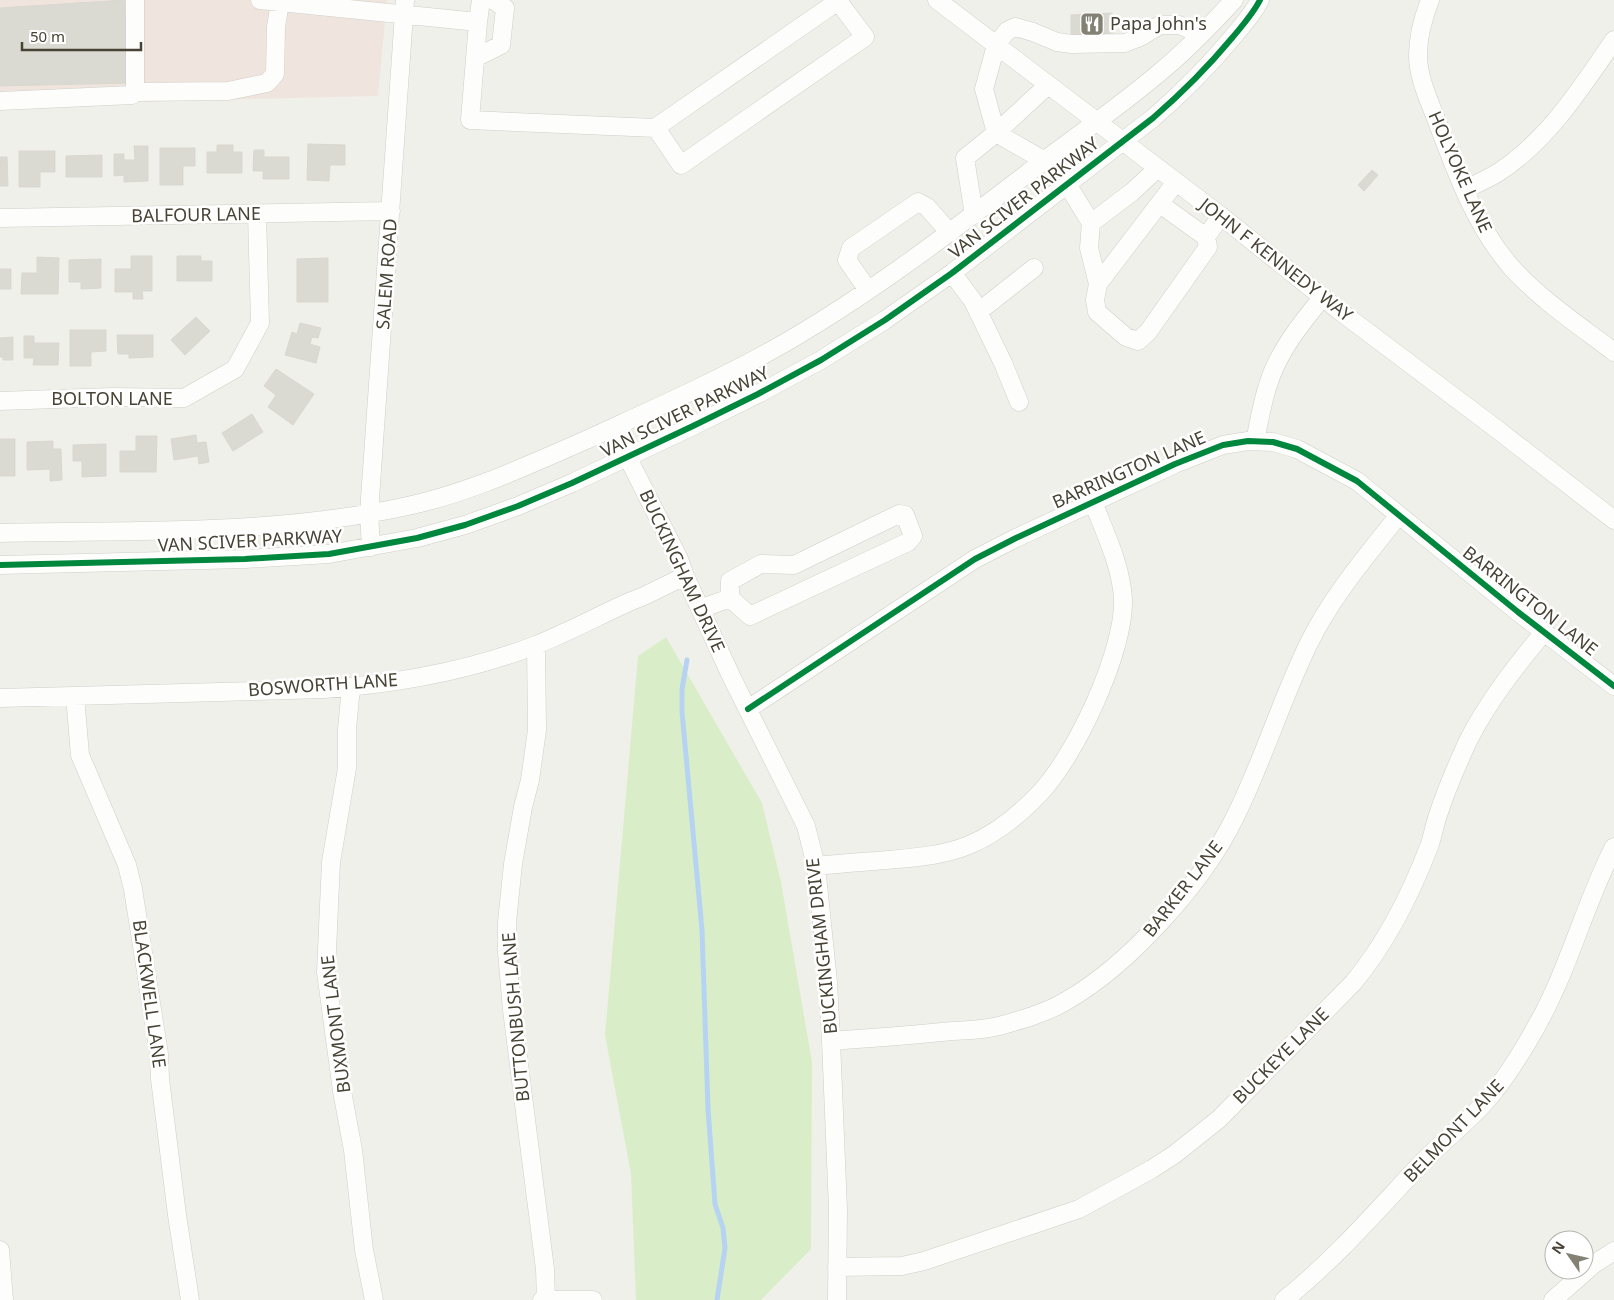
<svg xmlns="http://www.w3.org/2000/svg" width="1614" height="1300" font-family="'Noto Sans',sans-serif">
<rect width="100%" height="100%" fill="#f0f0ea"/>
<path fill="#f0e5de" d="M0 0H387L378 96 0 105Z"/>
<path fill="#d9eec8" d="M666 637 762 803 781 882 812 1062 811 1249 761 1300H636L631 1174 605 1035 638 656Z"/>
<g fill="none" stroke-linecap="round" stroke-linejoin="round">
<path stroke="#b7d3f2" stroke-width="5" d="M687 660 682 689V712L702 930 708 1109 715 1204 723 1228 725 1248 717 1300"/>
</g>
<path fill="#dad9d2" stroke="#d9d7cf" d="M124 0 130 83 0 86V8Z
M1112 13 1114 33 1071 35V15Z
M308 144 345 145V165H330L329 181 307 180Z
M217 145H233V152H242V173H207V152H217Z
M134 146H148V181L124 182V175L114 176V154H124V160H135Z
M160 148H195V166H183V185H160Z
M254 150H264V157H289V179H263V171H253Z
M19 151H55V172H40V187H19Z
M102 155V177H66V156Z
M0 157H7L8 186H0Z
M1372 170 1378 175 1364 191 1358 185Z
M131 256H152V291H142L143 299H133V292H115V269H131Z
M177 256H201V261H212V281H177Z
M37 257 59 258 58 294H21L22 273H37Z
M328 258V302H297V259Z
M101 259V288L81 289V282H69V260Z
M0 269H11V289H0Z
M196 317 210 331 185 355 171 340Z
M300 323 321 328 318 338 312 337 310 344 320 347 316 363 285 355 292 332 297 334Z
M70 330H106V351L91 352V366H70Z
M117 335H153V357L129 358V354H118Z
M24 336H34V343H59L58 365H33L34 358H24Z
M13 337V360H3V357H0V338Z
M276 369 314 394 293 425 268 407 276 395 264 386Z
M252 414 263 432 233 451 222 433Z
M196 435 197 443 206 442 209 462 199 464 198 456 174 460 171 439Z
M136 436H157L156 472H120V451H136Z
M0 439H15V476H0Z
M53 441V449H61L62 480 50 481V469L27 470V442Z
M106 444V476L82 477V461H73V445Z"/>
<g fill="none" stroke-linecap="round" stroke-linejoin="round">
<g stroke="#cfcec7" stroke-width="19">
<path id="minor" d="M260 0 478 22 470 120 656 128 681 165 865 37 838 1 840 0
M937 0 1221 216 1341 312 1494 427 1614 520
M1430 0C1423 18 1418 36 1418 55 1418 79 1430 102 1438 124 1457 174 1476 227 1512 268 1541 300 1580 326 1614 352
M478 22 481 0
M475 58 501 45 505 8 493 0
M134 92 228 91 267 83 275 74 276 27 280 2
M0 101 132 95 134 92 135 84V0
M655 128 838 1
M1045 161 996 133 984 89 996 45 1007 31 1015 27 1033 32 1057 42 1072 44 1125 43 1140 37 1160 25H1179L1201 34
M1067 184 1091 223 1089 248 1098 284 1176 182
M1465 189C1476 184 1488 179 1499 172 1548 140 1582 87 1614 40
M1160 204 1206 237 1221 216
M974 215 965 158 996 133 1048 85
M0 218 391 211
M1091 223 1132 192 1158 168
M952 273 973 301 1003 363 1019 402
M1098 284 1095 300 1097 312 1126 337 1138 341 1148 332 1208 247 1206 237
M868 290 847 260 851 248 918 202 927 207 950 233
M978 312 1034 268
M0 401 112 397 184 398 235 369 260 323 257 214
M614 427 628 458 679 559 685 576 732 678 806 826 816 866 828 982 831 1041 838 1209 837 1300
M1255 441C1259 422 1262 403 1268 385 1278 352 1301 323 1323 297
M0 533C134 530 272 535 403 507 467 494 526 466 586 440 649 411 713 383 774 349 868 296 952 231 1037 166 1078 135 1120 106 1159 73 1186 51 1210 26 1234 0
M371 547 369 513 405 0
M0 565 245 559 329 554 417 538 465 525 518 506 572 483 693 426 758 394 821 360 885 320 952 273 1153 118C1183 92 1207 68 1232 38 1242 26 1253 14 1260 0
M700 609 730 598 750 616 908 542 913 536 905 515 899 514 794 565 761 564 730 581V598
M536 645 537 730 530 780 523 807 513 864 507 922V952L512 1010 545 1269 546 1300
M351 687 347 729V768L331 862 326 972 342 1091 353 1150 364 1250 374 1300
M75 696 80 755 127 865 133 889 159 1054 160 1079 177 1215 190 1300
M0 698 324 689C396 684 469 671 536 645 568 632 598 616 629 602L644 596 685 576
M748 709 975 559 1016 538 1175 464 1223 445 1248 441 1273 442 1297 449 1357 481 1518 612 1614 686
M816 866C836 864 856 862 876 861 907 858 940 857 969 845 996 834 1019 815 1039 794 1075 757 1125 651 1123 599 1121 565 1105 533 1093 502
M831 1041C872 1038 912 1035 953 1031 968 1030 984 1030 999 1026 1021 1020 1046 1013 1066 1001 1129 965 1203 883 1235 817 1263 761 1281 700 1309 643 1332 596 1366 557 1398 516
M0 1250 4 1300
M837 1267 902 1266 924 1261 1079 1209 1152 1169 1175 1154 1219 1119 1353 983C1388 941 1411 894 1430 844 1433 834 1435 824 1438 815 1446 790 1457 765 1468 741 1488 701 1516 666 1544 632
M542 1300H593
M1284 1300C1332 1262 1373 1215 1415 1170 1438 1145 1466 1124 1488 1099 1507 1077 1522 1052 1536 1027 1569 969 1584 905 1614 847
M1553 1300 1594 1264 1614 1251"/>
</g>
<use href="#minor" stroke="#fdfdfc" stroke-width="18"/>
<g stroke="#fff" stroke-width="9">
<path id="cycleway" d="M0 565 245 559 329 554 417 538 465 525 518 506 572 483 693 426 758 394 821 360 885 320 952 273 1153 118C1183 92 1207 68 1232 38 1242 26 1253 14 1260 0
M748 709 975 559 1016 538 1175 464 1223 445 1248 441 1273 442 1297 449 1357 481 1518 612 1614 686"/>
</g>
<use href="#cycleway" stroke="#00873e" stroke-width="6"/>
</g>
<defs>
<g id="restaurant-square" transform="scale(1.25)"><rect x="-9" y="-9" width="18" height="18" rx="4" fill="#838074" stroke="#fff"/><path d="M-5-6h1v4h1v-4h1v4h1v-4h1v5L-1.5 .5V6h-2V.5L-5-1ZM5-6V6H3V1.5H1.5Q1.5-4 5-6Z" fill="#fff"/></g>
</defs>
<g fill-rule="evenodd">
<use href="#restaurant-square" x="1092" y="24"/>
</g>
<g text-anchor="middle" stroke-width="5" stroke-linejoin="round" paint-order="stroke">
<g font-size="18" fill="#484335" stroke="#fff" text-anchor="start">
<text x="1110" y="30">Papa John's</text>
</g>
<g font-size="18" fill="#484335" stroke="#fff">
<text transform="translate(1460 172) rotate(66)" y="6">HOLYOKE LANE</text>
<text transform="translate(1024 198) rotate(-38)" y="6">VAN SCIVER PARKWAY</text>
<text transform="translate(196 215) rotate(-1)" y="6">BALFOUR LANE</text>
<text transform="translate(1276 260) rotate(38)" y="6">JOHN F KENNEDY WAY</text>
<text transform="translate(387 274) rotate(-86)" y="6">SALEM ROAD</text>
<text x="112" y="405">BOLTON LANE</text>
<text transform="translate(685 412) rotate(-26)" y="6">VAN SCIVER PARKWAY</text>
<text transform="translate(1129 470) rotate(-24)" y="6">BARRINGTON LANE</text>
<text transform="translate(250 541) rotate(-3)" y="6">VAN SCIVER PARKWAY</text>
<text transform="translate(682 571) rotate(65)" y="6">BUCKINGHAM DRIVE</text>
<text transform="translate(1530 601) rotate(38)" y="6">BARRINGTON LANE</text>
<text transform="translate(323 685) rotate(-4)" y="6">BOSWORTH LANE</text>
<text transform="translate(1183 889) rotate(-52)" y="6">BARKER LANE</text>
<text transform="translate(822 946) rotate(-96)" y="6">BUCKINGHAM DRIVE</text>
<text transform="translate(149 994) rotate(82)" y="6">BLACKWELL LANE</text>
<text transform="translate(516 1017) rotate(-95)" y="6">BUTTONBUSH LANE</text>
<text transform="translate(336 1024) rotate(-97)" y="6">BUXMONT LANE</text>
<text transform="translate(1281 1056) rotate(-45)" y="6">BUCKEYE LANE</text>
<text transform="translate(1454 1131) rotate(-46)" y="6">BELMONT LANE</text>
</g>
</g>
<g transform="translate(1569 1255) rotate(304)"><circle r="24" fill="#ffffff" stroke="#b6b4ae"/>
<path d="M0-4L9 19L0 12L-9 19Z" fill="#838074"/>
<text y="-8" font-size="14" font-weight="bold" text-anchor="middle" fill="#484335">N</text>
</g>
<path d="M22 42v8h119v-8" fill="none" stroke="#484335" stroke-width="2.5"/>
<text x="30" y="42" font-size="15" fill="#484335" stroke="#ffffff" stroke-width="4" paint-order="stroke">50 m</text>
</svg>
